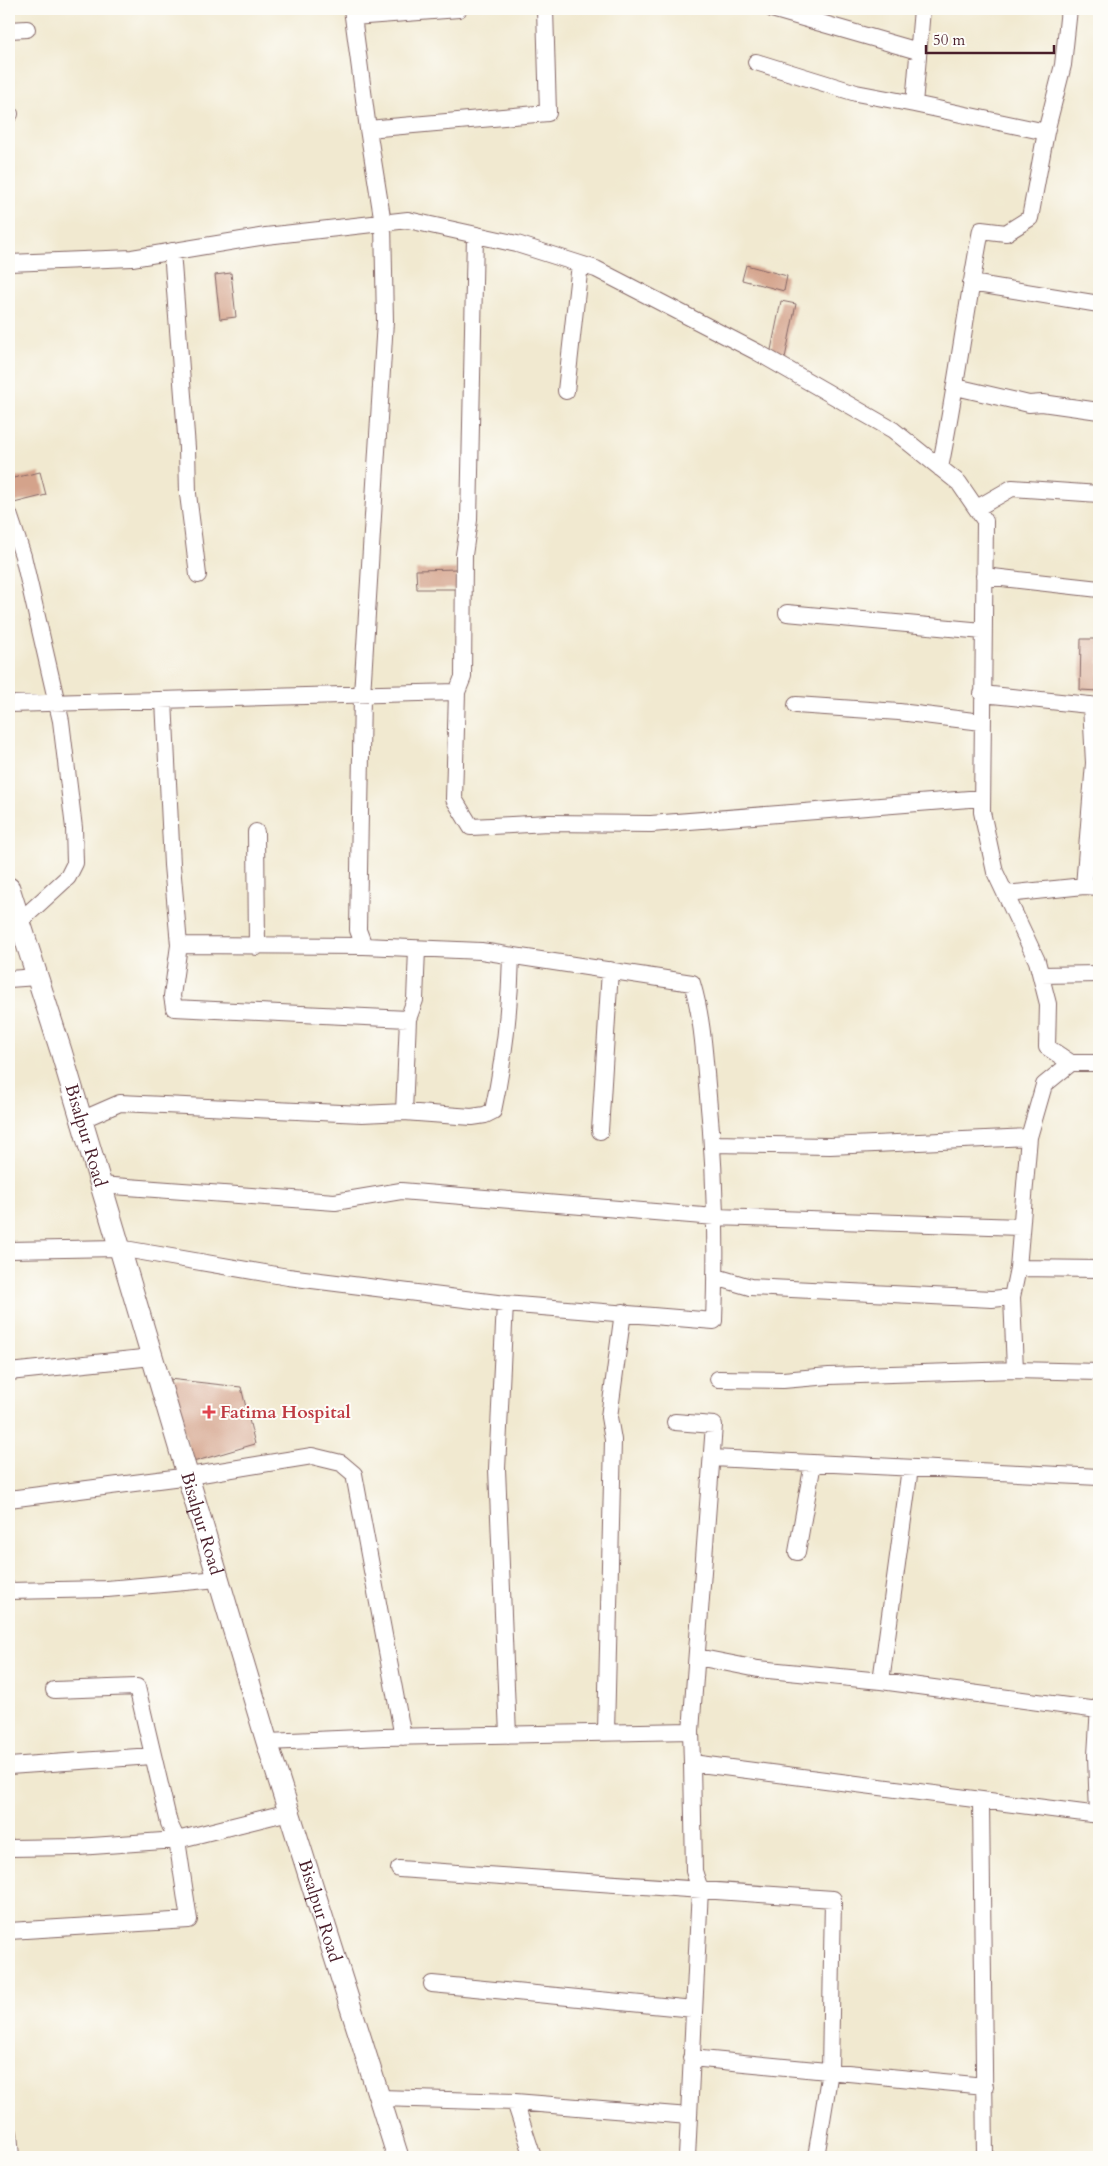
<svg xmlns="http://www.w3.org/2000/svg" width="1108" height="2166" font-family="Cardo,serif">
<rect width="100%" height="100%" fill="#fdfcf7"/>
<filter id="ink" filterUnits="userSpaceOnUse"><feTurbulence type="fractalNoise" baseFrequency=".02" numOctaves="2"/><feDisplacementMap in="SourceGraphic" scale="10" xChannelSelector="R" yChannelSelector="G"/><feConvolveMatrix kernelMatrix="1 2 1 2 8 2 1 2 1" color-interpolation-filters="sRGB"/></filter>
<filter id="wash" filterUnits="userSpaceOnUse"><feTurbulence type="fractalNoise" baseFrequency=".0096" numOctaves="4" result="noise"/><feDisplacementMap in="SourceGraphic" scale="20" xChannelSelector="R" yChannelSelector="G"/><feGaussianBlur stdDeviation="1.12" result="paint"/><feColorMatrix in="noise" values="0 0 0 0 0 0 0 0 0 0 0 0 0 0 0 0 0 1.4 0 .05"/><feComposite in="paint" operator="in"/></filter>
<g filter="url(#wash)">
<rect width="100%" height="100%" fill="#f1e9d0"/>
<g id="blocks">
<path fill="#d4a38b" d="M746 265 787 276 784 291 742 280Z
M231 273 236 317 220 319 215 275Z
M781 301 796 304 785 358 770 355Z
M40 472 46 495 10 504 9 479Z
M457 569V589H417L416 570Z
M1081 639H1099V691L1080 690Z
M169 1379 241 1387 255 1444 193 1462Z"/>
</g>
</g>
<g filter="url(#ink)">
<use href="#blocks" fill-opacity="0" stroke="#846665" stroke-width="1"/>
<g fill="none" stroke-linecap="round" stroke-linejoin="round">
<g stroke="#846665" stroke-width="18">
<path id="minor" d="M352 9 368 129 383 223 385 321 362 695 358 930 364 946
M772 9 918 51
M922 9 914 104 1046 132
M353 17 459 9
M9 30 27 29
M756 62 856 93 914 104
M9 114H10
M368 129 548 113 545 9
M475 235 469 520 464 555 463 677 457 692 454 799 471 827 548 823 651 824 982 798
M172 251 187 448 188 494 198 575
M9 263 132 258 266 236 408 220 517 244 596 269 757 352 893 430 959 483 985 521 982 812 995 872 1037 961 1048 1004 1047 1047 1071 1063H1099
M971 283 1099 304
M956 387 1029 404 1042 403 1099 411
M566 391 580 264
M940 468C956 389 966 309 981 230L1006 233 1030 218 1046 132 1063 65 1069 9
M977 508 1012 488 1099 494
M9 514 23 556 61 721 74 828 75 863 68 877 19 922
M984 576 1099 589
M787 613 983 631
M982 694 1099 706
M164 700 172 865 179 945 172 996 174 1008 408 1019
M9 704 457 692
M796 705 899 712 982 722
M256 832 257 947
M1084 886 1094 763 1091 705
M1006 894 1084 886 1099 887
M1041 975 1099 974
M9 979 37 977
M404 1112 408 1019 415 1000 417 949
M81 1120 120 1103 362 1114 404 1112 472 1117 485 1115 493 1111C504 1060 510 1007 511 956
M600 1131 610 970
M713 1144 830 1146 1029 1137
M100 1185 335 1202 401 1191 715 1217 1020 1227
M9 1250 119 1248 288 1277 505 1304 714 1321C717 1242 715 1163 707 1085 704 1050 702 1016 692 983L481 951 364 946 179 945
M1018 1268 1099 1269
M716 1277 750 1287 992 1299 1012 1297
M505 1304 497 1469 508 1735
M1015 1370 1012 1297 1018 1268 1029 1137 1044 1085 1071 1063
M9 1372 152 1357
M718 1379 783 1380 829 1376 1015 1370 1099 1372
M675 1422 714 1425 691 1731
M712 1458 1099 1477
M9 1499 189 1476 312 1456 341 1463 354 1474 403 1737
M797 1552 813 1463
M9 1591 107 1589 218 1579
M697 1657 758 1669 881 1681 1098 1710
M881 1681 910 1468
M606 1732 613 1440 609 1417 623 1312
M267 1742 384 1737 691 1731 692 1763 1099 1815
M9 1766 152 1756
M981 1800 985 2157
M1098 1815 1096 1755 1099 1706
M9 1848 78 1847 177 1840 289 1812
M399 1869 833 1899 830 2071 816 2157
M9 1931 189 1920 177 1840 169 1823 137 1687 54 1690
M432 1984 694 2009
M691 2058 985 2086
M380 2098 515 2102 689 2116
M515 2102 533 2157
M9 2133 11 2157
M687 2157 700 1889 694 1871 692 1763"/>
</g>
<g stroke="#846665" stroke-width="23">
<g id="major">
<path id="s1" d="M9 888 61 1051 267 1742 398 2157"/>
</g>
</g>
<use href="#minor" stroke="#fff" stroke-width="16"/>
<use href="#major" stroke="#fff" stroke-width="21"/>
</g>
</g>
<path fill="#e0444e" stroke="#fdfcf7" stroke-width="2" d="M206.5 1404.5h5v5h5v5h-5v5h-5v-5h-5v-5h5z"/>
<g text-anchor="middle" stroke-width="4" stroke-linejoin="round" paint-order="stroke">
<g font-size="18" fill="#4a1f2b" stroke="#fdfcf7">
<text dy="6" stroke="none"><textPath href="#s1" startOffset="259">Bisalpur Road</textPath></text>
<text dy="6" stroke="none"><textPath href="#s1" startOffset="664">Bisalpur Road</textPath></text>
<text dy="6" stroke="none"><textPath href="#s1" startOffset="1069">Bisalpur Road</textPath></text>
</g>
<g font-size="18" font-weight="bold" fill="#be3a42" stroke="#fdfcf7" text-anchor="start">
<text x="220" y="1418">Fatima Hospital</text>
</g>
</g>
<rect width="1108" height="2166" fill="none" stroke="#fdfcf7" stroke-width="30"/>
<path d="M926 45v8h128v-8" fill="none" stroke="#4a1f2b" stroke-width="2.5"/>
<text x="933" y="45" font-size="15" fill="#4a1f2b" stroke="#fdfcf7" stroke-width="4" paint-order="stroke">50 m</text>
</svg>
